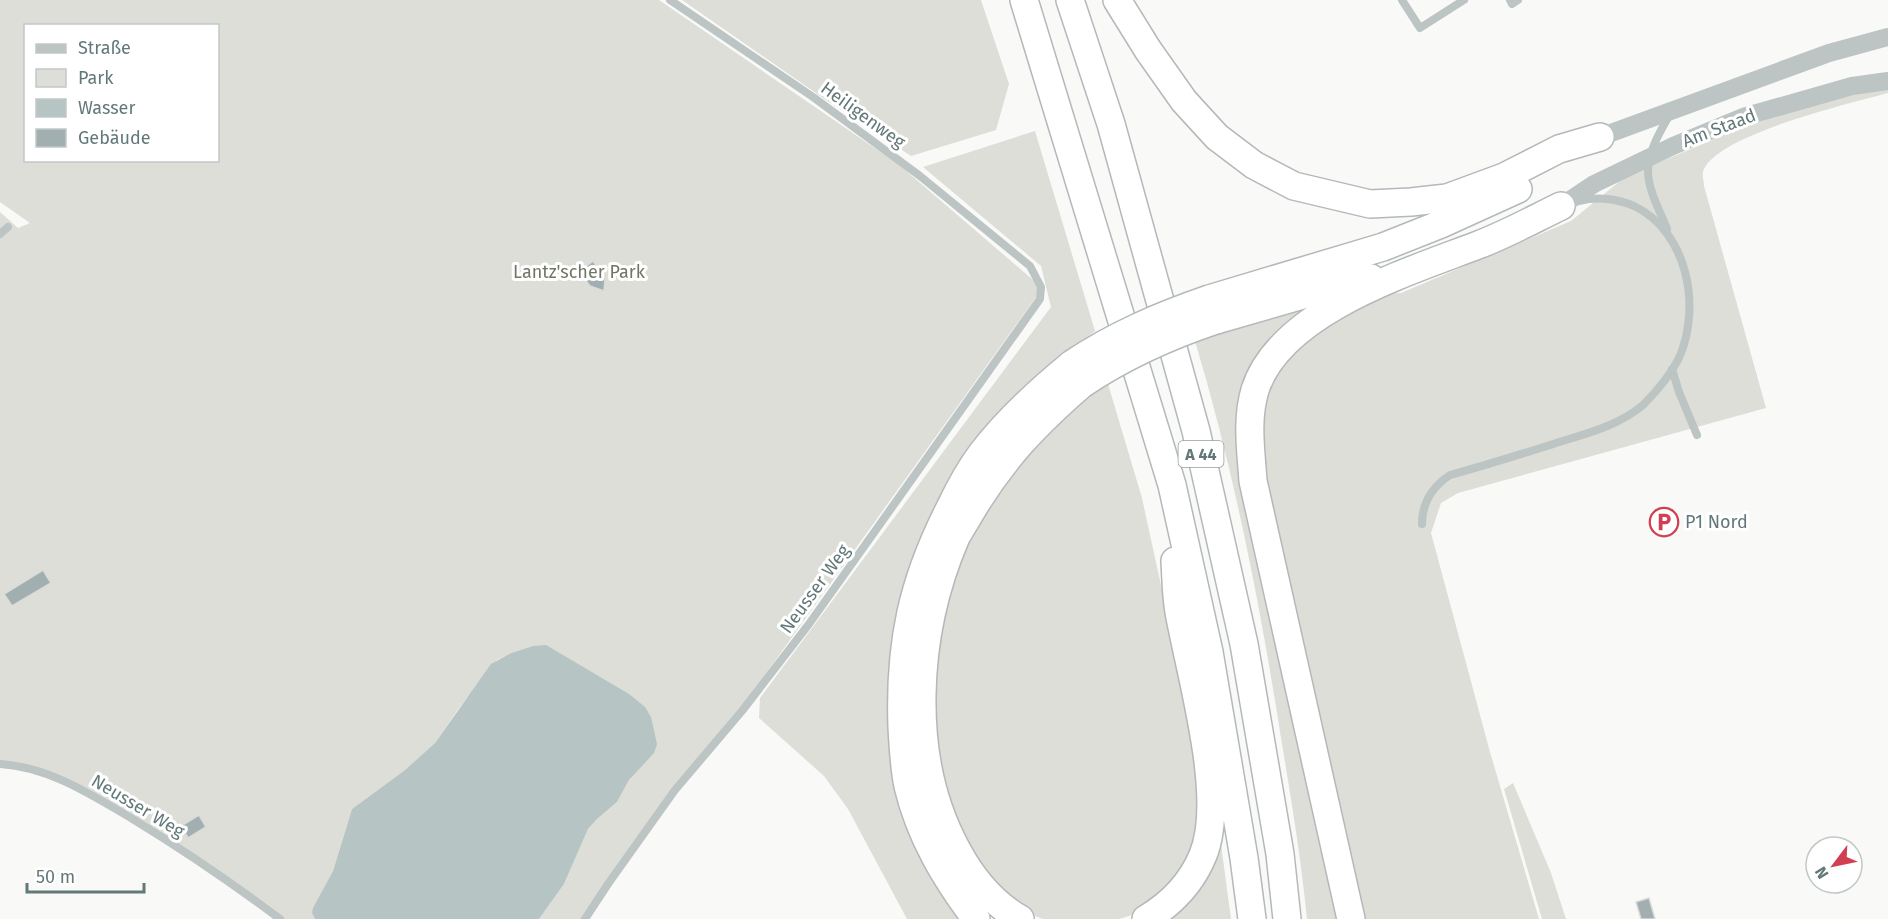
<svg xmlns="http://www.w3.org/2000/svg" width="1888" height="919" font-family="'Fira Sans',sans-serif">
<rect width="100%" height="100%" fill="#f9f9f8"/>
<path fill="#dcded7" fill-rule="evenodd" d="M0 0H659L898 164 1032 279 1039 288 1036 297 752 693 674 789 584 919H539L564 884 588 829 597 819 617 802 629 780 638 768 533 646 511 653 497 660 459 708 435 743 405 770 352 809 333 871 312 913 315 919H283L91 794 0 761V212L18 228 30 223 0 202ZM26 26H218V160H26Z
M682 0H981L1009 84 996 130 911 156 823 98Z
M1888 86V93C1852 103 1713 135 1703 172 1702 176 1704 182 1704 186L1766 408 1458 493 1441 503 1431 533 1490 752 1539 919H1307C1301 858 1291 798 1281 738 1260 604 1234 471 1195 341L1323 297 1401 293 1571 221 1620 181 1658 163 1740 128 1798 109Z
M1035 131 1095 331 1038 376 899 620 964 919H907L848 809 824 776 759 718 760 698 1051 307 1041 266 923 167Z
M1108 384 1142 498 1182 682 1198 775 1201 809 1187 863 1154 901 1129 916 1119 919H1043L1030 914 985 876 953 820 935 749 934 663 951 583 968 539 1022 453 1083 399Z
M1513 783 1551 873 1566 919H1542L1504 789Z
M1220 837 1231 919H1167Z"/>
<path fill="#b6c4c3" d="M546 645 629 694 645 707 651 717 657 744 654 753 629 780 617 802 597 819 588 829 564 884 539 919H315L312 913 313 908 333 871 352 809 405 770 435 743 491 664 511 653 533 646Z"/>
<path fill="#a2afb0" stroke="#dbdbda" stroke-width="1.5" d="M593 261 605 278 604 291 590 286 579 272Z
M43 570 51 583 12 606 4 594Z
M199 815 206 827 188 838 181 826Z
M1649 898 1655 919H1641L1636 902Z"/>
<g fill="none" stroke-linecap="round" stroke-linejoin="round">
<g stroke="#b3b9ba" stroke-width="30">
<path id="motorway" d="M1024 0 1172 485 1209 652 1244 858 1252 919
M1070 0 1111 124 1196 431 1244 644 1280 854 1287 919
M1117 0 1148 50 1184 101 1217 137 1254 165 1294 186 1370 204 1411 202 1447 198 1504 177 1559 149 1600 137
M1209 299 1383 247 1441 224 1518 189
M1216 320 1334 286 1371 278
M976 919C945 878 920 836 908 786 904 767 903 746 902 727 899 644 912 582 950 508 959 489 969 470 982 453 1008 419 1039 391 1072 364
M1020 919C991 902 972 878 957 850 906 757 915 632 956 537 961 528 967 519 972 510 1003 458 1037 423 1082 384
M1146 919C1171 904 1192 882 1203 855 1227 797 1190 674 1179 612 1176 595 1176 578 1175 561
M1351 919 1253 481C1251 451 1246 420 1255 390 1280 311 1408 272 1478 245 1507 234 1534 219 1561 206"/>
</g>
<path stroke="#bcc4c4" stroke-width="8" d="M1402 0 1420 28 1464 0
M1510 0 1512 4 1518 0
M1667 229C1660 211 1648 190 1648 171 1648 151 1661 130 1670 114
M0 234 8 227
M1672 369 1679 392 1697 435
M1422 524C1422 502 1432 487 1450 475 1483 466 1515 456 1547 446 1579 435 1616 428 1643 405 1656 392 1671 374 1679 358 1702 306 1687 231 1634 206 1618 199 1597 196 1580 201
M0 764C49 767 90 794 131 818 182 849 232 883 280 919
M585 919 608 884 675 790 742 711 809 624 1040 299 1041 287 1030 266 920 176 813 97 670 0"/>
<path stroke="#bcc4c4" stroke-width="18" d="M1600 137 1829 53 1888 37
M1561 206 1594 184 1673 146 1743 117 1852 86 1888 81"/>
<use href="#motorway" stroke="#fff" stroke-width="27"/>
<g stroke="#b3b9ba" stroke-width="30" stroke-linecap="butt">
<path id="motorway-bridge" d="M1072 364C1115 335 1160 316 1209 299
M1082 384C1124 356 1168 336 1216 320"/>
</g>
<use href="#motorway-bridge" stroke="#fff" stroke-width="27"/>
</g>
<defs>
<g id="parking-ring" transform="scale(1.5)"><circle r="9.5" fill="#fff" stroke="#d04052" stroke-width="1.5"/><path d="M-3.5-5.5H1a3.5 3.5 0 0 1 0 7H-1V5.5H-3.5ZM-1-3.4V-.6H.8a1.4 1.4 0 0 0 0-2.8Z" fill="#d04052"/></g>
</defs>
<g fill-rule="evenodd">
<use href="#parking-ring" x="1664" y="522"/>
</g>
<g text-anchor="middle" stroke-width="6" stroke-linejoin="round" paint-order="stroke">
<rect fill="#fff" stroke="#92a0a1" stroke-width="1.5" x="1178.5" y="441" width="45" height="26" rx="4.5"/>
<g font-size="16" font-weight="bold" fill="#637879">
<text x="1201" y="460">A 44</text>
</g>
<g font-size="18" fill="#637879" stroke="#fff">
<text transform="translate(863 115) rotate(36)" y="6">Heiligenweg</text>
<text transform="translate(1719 128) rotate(-21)" y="6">Am Staad</text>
<text transform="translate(815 589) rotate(-54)" y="6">Neusser Weg</text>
<text transform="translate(138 806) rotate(31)" y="6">Neusser Weg</text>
</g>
<g font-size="18" fill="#6f7866" stroke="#fff">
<text x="579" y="278">Lantz'scher Park</text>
</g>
<g font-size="18" fill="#637879" stroke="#fff" text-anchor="start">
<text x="1685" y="528">P1 Nord</text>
</g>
</g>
<rect x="24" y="24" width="195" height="138" fill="#ffffff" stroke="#c1c9c9" stroke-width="1.5"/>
<rect x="36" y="44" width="30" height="9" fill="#bcc4c4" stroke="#c1c9c9" stroke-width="1.5"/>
<text x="78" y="54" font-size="18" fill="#637879">Straße</text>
<rect x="36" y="69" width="30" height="18" fill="#dcded7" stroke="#c1c9c9" stroke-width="1.5"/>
<text x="78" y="84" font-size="18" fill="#637879">Park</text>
<rect x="36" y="99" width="30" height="18" fill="#b6c4c3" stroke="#c1c9c9" stroke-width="1.5"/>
<text x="78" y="114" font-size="18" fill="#637879">Wasser</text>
<rect x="36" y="129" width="30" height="18" fill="#a2afb0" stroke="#c1c9c9" stroke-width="1.5"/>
<text x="78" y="144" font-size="18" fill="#637879">Gebäude</text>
<g transform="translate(1834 865) rotate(238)"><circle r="28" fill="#ffffff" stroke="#c1c9c9" stroke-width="1.5"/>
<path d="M0-4.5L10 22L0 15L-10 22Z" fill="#d04052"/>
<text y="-9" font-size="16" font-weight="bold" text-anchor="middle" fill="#637879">N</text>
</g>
<path d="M27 883v9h117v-9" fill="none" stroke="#637879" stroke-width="3"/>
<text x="36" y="883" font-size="18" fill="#637879" stroke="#ffffff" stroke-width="4.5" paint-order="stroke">50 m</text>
</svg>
